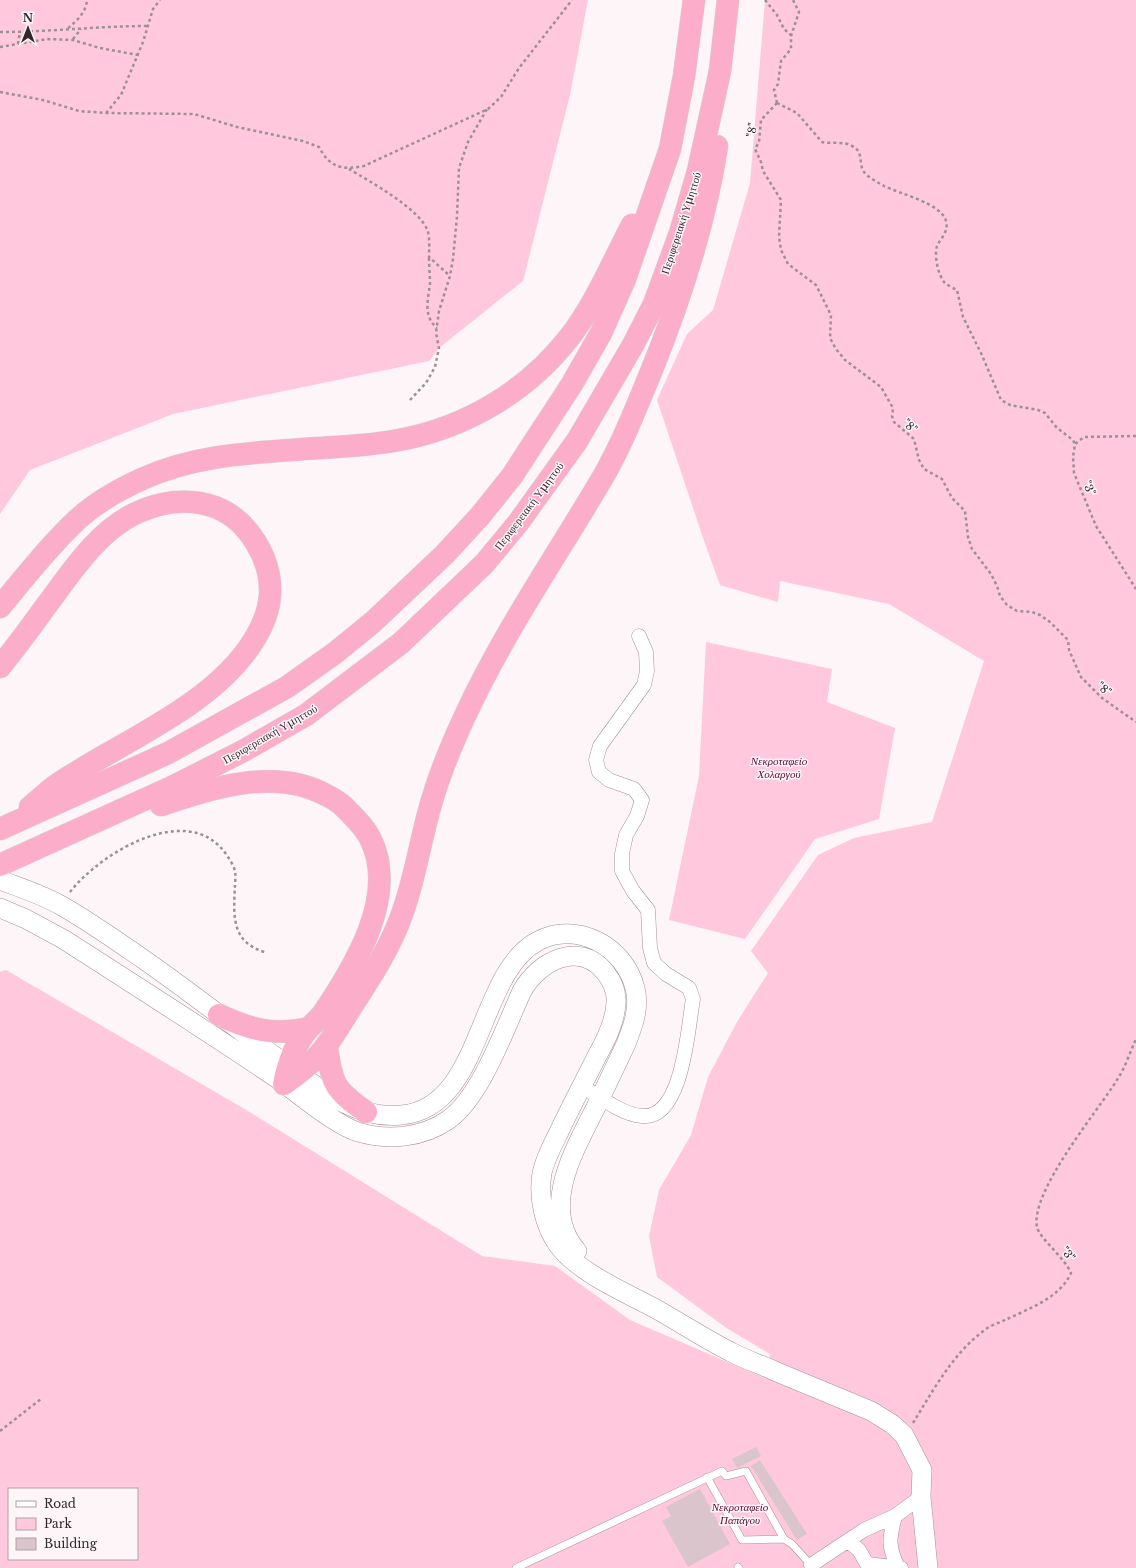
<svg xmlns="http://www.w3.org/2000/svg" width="1136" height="1568" font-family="'Libre Baskerville',serif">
<rect width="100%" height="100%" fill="#fef5f8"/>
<path fill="#ffc8dc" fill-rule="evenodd" d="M0 0H588L570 95 523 281 439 348 429 361 173 414 30 470 0 514Z
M765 0H1136V1568H0V972L6 970 248 1111 482 1256 555 1266 630 1320 767 1379 770 1354 725 1327 657 1277 649 1236 659 1190 691 1135 708 1077 737 1022 768 973 751 951 818 855 854 838 932 822 984 661 889 604 780 581 778 602 720 585 702 535 657 400 687 334 713 310 750 183ZM9 1489H137V1559H9Z
M706 642 832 669 827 702 895 728 879 819 815 839 745 939 669 920 699 776Z"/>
<path fill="#dac5cc" d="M756 1447 761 1456 737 1468 732 1459Z
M760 1460 807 1534 797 1540 751 1466Z
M700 1489 730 1544 688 1567 662 1521 671 1516 666 1507Z"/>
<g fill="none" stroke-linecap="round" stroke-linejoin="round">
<g stroke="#a59198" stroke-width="8">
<path id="lane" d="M707 1477 742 1540 784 1539
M738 1567 739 1568
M516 1568 722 1471 726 1476 746 1471 784 1539 792 1544 811 1565 809 1566"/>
</g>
<g stroke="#a59198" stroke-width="15">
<path id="street" d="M582 1086C598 1096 623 1115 642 1116 683 1120 688 1027 693 999L689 988 666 974 654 963 650 948 648 910 633 891 622 871V854L626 835 637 816 642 800 634 789 609 780 599 772 596 760 600 746 644 685 647 671 646 652 639 636
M895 1516C889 1539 888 1546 898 1568
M848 1541 859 1550 867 1564 901 1568
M811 1565 864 1530 895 1516 921 1497"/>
</g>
<g stroke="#a59198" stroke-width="20">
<path id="secondary" d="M0 880C21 888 43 895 62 906 90 922 117 941 143 959 192 993 238 1030 287 1065 305 1078 325 1095 346 1104 364 1113 382 1117 401 1115 483 1109 477 972 538 941 577 920 625 947 635 988 640 1008 633 1026 626 1044 616 1065 606 1086 596 1107 575 1149 539 1208 577 1251
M0 908 26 919 63 939C135 985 207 1031 278 1079 299 1094 335 1125 358 1132 388 1141 422 1138 448 1120 481 1097 505 1028 522 991 539 961 579 940 605 972 612 981 617 992 616 1003 615 1022 606 1040 597 1056 584 1082 570 1108 558 1134 552 1146 545 1159 542 1173 538 1197 544 1225 558 1245 580 1274 625 1292 656 1309 681 1323 705 1339 731 1352 746 1360 762 1365 777 1372 808 1385 839 1398 871 1411L892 1424 904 1435 922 1470 921 1497 928 1568"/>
</g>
<g stroke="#d6d4d5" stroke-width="23">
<path id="highway" d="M0 607C25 577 50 545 79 518 97 502 120 489 142 479 194 455 249 453 304 449 336 447 368 446 399 440 465 428 526 392 568 339 595 305 612 263 632 225
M0 667C16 647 31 627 46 606 71 573 96 533 134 514 159 502 188 497 215 507 249 520 272 560 270 595 269 611 262 627 254 640 213 707 119 742 55 786 47 792 39 800 30 807
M161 805C212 788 275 767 326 795 332 798 338 801 343 806 353 816 364 826 370 838 399 894 355 966 324 1012 320 1018 315 1022 310 1027 295 1043 288 1063 284 1084
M0 829 168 753 287 687 335 653 373 622 445 554 480 516 512 476 572 384 601 333 625 279 670 149 684 76 694 0
M0 865 172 787 243 751 306 715 401 643 484 564 518 523 577 441 633 345 654 304 680 233 698 171 720 71 728 0
M219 1015C251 1030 274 1036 309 1028
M327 1048C332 1085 335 1090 366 1112
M284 1084C320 1060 330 1042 352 1006 371 977 391 946 402 914 416 876 421 835 433 797 441 770 452 744 464 718 503 633 556 557 603 477 622 444 636 408 651 372 681 298 705 224 717 146"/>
</g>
<path stroke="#9a9194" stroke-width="2.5" stroke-dasharray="3 3" stroke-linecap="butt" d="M765 0 777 15 784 29 791 35
M68 28C77 21 86 12 87 0
M0 32C49 32 98 26 148 26
M73 39 81 29
M18 44 20 32
M0 47 47 39 73 40 100 48 138 55
M0 92 43 100 79 111 106 113 194 114 237 127 303 141 319 147C330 168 342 170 364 166L488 109 501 97 519 68 572 0
M777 103 761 120 759 142 755 149 761 162 763 171 781 200 779 237 781 250 788 264 816 285 831 315 830 338 836 349 845 360 881 387 893 408 892 416 894 422 914 439 919 460 924 469 942 479 952 498 965 511 968 537 972 549 991 574 997 586 1000 596 1007 605 1017 611 1032 612 1040 615 1050 622 1068 640 1069 650 1081 677 1102 698 1136 722
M777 103 797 113 822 142C831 144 844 141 852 146 864 151 858 163 864 172 869 178 877 182 884 186 900 194 941 203 946 221 949 231 941 238 937 246 934 256 938 274 944 282 947 285 953 288 957 290L963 317 981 353 1001 400 1010 405 1038 410 1045 413 1057 428 1073 440 1075 444
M777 103 774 90 778 84 781 61 791 49V36L799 12 793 0
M106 113 121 95 143 42 153 9 160 0
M349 169C369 181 422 210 428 232 430 240 429 250 429 257L450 276
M429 258C429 266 430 275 430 284 428 300 423 316 437 328
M410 400 426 383 435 367 439 348 436 333 439 311 450 276 453 259 457 216 459 168 468 142 487 109
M1136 436 1084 437 1075 444 1073 457 1074 473 1096 526 1136 589
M70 892C101 852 191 798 228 857 231 861 234 867 235 871 236 876 235 882 235 886 234 906 231 933 250 945 255 949 261 951 267 953
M913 1423C934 1389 953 1353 986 1329 991 1325 999 1323 1005 1320 1028 1309 1060 1298 1071 1273 1065 1258 1039 1238 1037 1227 1030 1192 1097 1112 1117 1080 1125 1068 1130 1052 1136 1039
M0 1431 41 1399"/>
<use href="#lane" stroke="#fff" stroke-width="7"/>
<use href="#street" stroke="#fff" stroke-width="14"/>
<use href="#secondary" stroke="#fff" stroke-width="19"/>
<use href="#highway" stroke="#fcadca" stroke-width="22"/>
</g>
<g text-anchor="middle" stroke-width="3" stroke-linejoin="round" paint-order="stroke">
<g font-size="11" fill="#31282b" stroke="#fef5f8">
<text transform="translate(752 130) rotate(-81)" y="4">"8"</text>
<text transform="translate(681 223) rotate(-72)" y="4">Περιφερειακή Υμηττού</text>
<text transform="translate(910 426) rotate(43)" y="4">"8"</text>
<text transform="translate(1089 488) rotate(67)" y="4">"3"</text>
<text transform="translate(529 506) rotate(-53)" y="4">Περιφερειακή Υμηττού</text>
<text transform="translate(1104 689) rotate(39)" y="4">"8"</text>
<text transform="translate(270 734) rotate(-30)" y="4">Περιφερειακή Υμηττού</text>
<text transform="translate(1068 1254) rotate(53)" y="4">"3"</text>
</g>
<g font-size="11" font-style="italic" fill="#570931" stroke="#fef5f8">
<text x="779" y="765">Νεκροταφείο<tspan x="779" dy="13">Χολαργού</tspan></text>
<text x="740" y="1511">Νεκροταφείο<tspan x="740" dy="13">Παπάγου</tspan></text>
</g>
</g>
<rect x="8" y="1488" width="130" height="72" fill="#fef5f8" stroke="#aca3a6"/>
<rect x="16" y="1501" width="20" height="6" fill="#ffffff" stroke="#aca3a6"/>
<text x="44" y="1508" font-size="12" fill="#31282b">Road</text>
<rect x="16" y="1518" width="20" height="12" fill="#ffc8dc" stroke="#aca3a6"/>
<text x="44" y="1528" font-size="12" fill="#31282b">Park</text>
<rect x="16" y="1538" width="20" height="12" fill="#dac5cc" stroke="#aca3a6"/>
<text x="44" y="1548" font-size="12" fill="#31282b">Building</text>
<g transform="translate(28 28)" stroke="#fef5f8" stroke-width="3" paint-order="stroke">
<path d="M0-3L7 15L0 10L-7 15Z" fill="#31282b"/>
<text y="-6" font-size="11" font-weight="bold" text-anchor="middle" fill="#31282b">N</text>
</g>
</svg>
